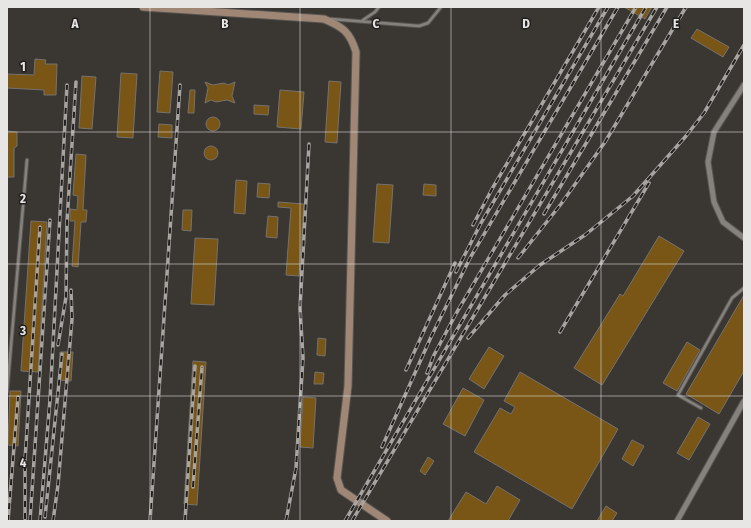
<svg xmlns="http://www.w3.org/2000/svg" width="751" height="528" font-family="'Fira Sans Condensed',sans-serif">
<rect width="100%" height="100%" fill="#3a3733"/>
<path fill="#795616" stroke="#75726e" d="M624 7H652L645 19Z
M697 29 729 47 723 57 691 38Z
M35 59 46 60 45 64H57L56 95H44V90L7 88V74L34 75Z
M160 71 173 72 170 113 157 112Z
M121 73 137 74 133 138 117 137Z
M82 76 96 77 92 129 79 128Z
M329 81 341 82 337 143 325 142Z
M205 82 213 85 224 83 228 85 235 82 232 96 235 103 227 100 216 102 211 100 205 103 208 88Z
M190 90H195L194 113H188Z
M280 90 304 92 301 129 277 127Z
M254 105 269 106 268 115 254 114Z
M206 124a7 7 0 1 1 14 0a7 7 0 1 1-14 0Z
M159 124 172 125V138L158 137Z
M7 131 17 132V146L14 148V177H7Z
M204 153a7 7 0 1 1 14 0a7 7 0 1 1-14 0Z
M76 154 86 155 83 210H87L86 222H81L78 267 72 266 75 221H70V209L77 210 78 196 73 195Z
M236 180 247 181 245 214 234 213Z
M258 183 270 184 269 198 257 197Z
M377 184 393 185 389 243 373 242Z
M424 184 436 185V196L423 195Z
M278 202 304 204 299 276 286 275 291 208 278 207Z
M183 210H192L191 231 182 230Z
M268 216 278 217 277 238 266 237Z
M31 221 47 222 38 372 21 371Z
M659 236 684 251 602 385 574 368 620 294 623 296Z
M195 238 218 239 214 305 191 304Z
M744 295V371L719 414 686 394Z
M318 338 326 339 325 356 317 355Z
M687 342 700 350 677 391 663 383Z
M489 347 504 356 484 389 469 379Z
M60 352H73L71 381 59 380Z
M193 361 206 362 197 505 184 504Z
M315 372 324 373 323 384H314Z
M520 372 618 429 572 509 474 452 500 408 511 414 515 407 504 401Z
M463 388 484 400 465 436 443 424Z
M10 391H21L18 446 8 445Z
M303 397 316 398 313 448 300 447Z
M698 417 710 424 689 460 677 453Z
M632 440 644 446 633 466 622 459Z
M428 457 434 461 425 475 420 471Z
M497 486 520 500 508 521H448L466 492 486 504Z
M606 506 617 513 612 521H597Z"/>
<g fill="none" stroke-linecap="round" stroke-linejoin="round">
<g stroke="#595653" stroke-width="4.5">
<path id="lane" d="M331 19 419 26 428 23 441 7
M363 20 375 12 379 7
M7 392 27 160
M701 408 678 395 732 298 744 288"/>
</g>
<g stroke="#595653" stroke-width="7">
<path id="street" d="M744 85 714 132 708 162 714 202 723 222 744 238
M677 521 744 401"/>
</g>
<g stroke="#595653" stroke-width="9">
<path id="secondary" d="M143 7 324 19C343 27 350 32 356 52L348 386 337 478 341 490 387 521"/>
</g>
<use href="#lane" stroke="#85827d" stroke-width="2.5"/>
<use href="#street" stroke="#85827d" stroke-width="5"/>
<use href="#secondary" stroke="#a08775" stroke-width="7"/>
<g stroke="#a7a4a1" stroke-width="3.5">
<path id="rail" d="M544 214 667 7
M473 225 492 189 599 7
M518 258 561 204 605 142 686 7
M456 272 481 223 608 7
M560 332 649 183
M468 338 505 295 540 265 585 235 633 196 686 136 704 113 744 45
M58 345 66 297 67 221 76 82
M406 370 455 263
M427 373 434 355 457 312 636 7
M382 447 431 337 470 258 618 7
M193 487 202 367
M45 517 62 354
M25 519V460L40 227
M8 521 18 397
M30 521 50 220
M40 521 50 400 67 85
M53 521 58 485 72 319 71 290
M150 521 180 85
M185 521 195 366
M286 521 296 468 303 358 300 308 309 144
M345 521 646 7
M352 521 657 7"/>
</g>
<use href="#rail" stroke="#201f1d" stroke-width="2" stroke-dasharray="6" stroke-linecap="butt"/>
</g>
<path fill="none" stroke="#e8e6e4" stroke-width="1" stroke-opacity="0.55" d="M150 7V521M300 7V521M451 7V521M601 7V521M7 132H744M7 264H744M7 396H744"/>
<g font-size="13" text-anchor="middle" font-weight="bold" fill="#e8e6e4" stroke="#201f1d" stroke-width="3" stroke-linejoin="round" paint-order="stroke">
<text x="75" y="28">A</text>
<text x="225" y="28">B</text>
<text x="376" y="28">C</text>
<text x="526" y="28">D</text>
<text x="676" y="28">E</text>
<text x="23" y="71">1</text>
<text x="23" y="203">2</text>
<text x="23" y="335">3</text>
<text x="23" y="467">4</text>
</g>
<rect width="751" height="528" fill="none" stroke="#e8e6e4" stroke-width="16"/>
</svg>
